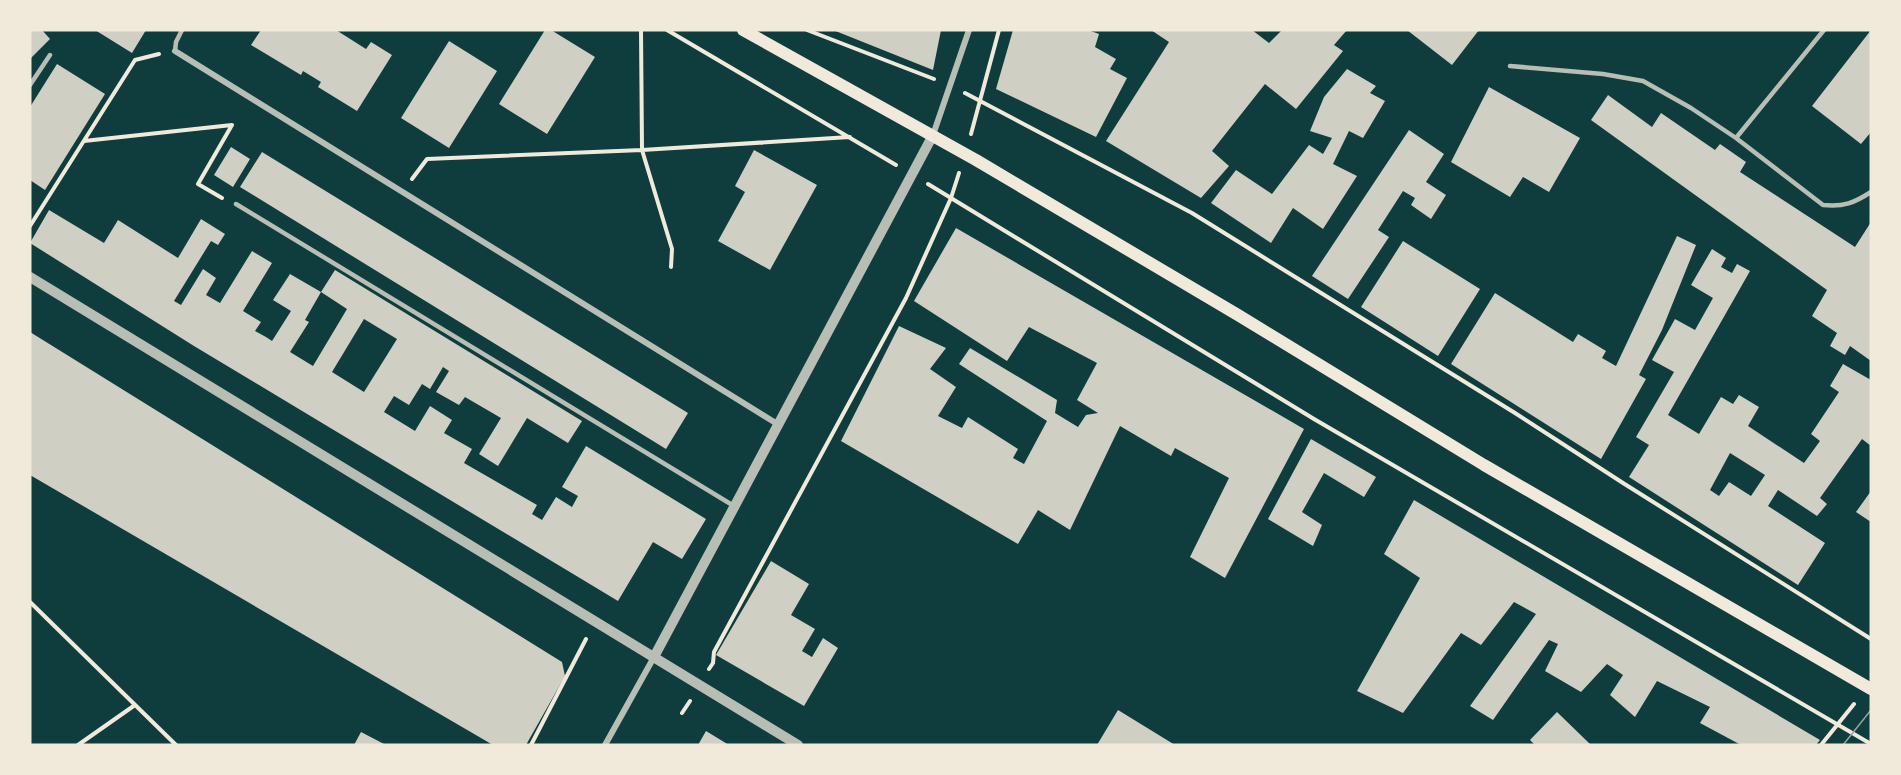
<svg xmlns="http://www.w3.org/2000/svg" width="1901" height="775" font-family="Barlow,sans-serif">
<rect width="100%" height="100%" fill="#0f3d3e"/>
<path fill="#cfcfc3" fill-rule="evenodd" d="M30 30H42L50 39 30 59Z
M95 30H146L132 53Z
M261 30H336L366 49 371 42 392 55 357 111 318 87 321 82 303 71 301 75 251 45Z
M545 30H551L595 57 547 134 499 104Z
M833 30H941L933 70Z
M1013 30H1088L1099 34 1095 47 1116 59 1110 69 1127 78 1096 137 996 89Z
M1151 30H1252L1269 43 1282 30H1347L1334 45 1343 51 1296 109 1265 84 1212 151 1229 166 1201 198 1106 141 1169 42Z
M1407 30H1479L1452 65Z
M1871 30V132L1861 144 1812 106Z
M449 41 497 71 449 148 401 118Z
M57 64 105 94 45 190 30 180V107Z
M1347 69 1376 86 1370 93 1385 101 1363 138 1349 131 1333 164 1357 176 1323 229 1293 208 1271 243 1211 203 1236 170 1272 194 1309 145 1323 154 1332 138 1310 131 1324 97Z
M1489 87 1580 138 1549 192 1523 177 1510 197 1451 162Z
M1608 95 1652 127 1661 113 1715 150 1720 144 1746 162 1740 172 1855 247 1871 222V361L1850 346 1845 355 1830 346 1837 333 1812 316 1827 290 1591 120Z
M1409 130 1444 154 1426 182 1446 195 1431 219 1411 205 1415 198 1403 191 1378 230 1389 237 1348 299 1312 276Z
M231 147 250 159 233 187 214 175Z
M754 150 817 185 770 270 718 241 745 192 735 186Z
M262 152 688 413 666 449 240 187Z
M49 210 104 243 118 220 178 258 201 219 225 234 218 245 211 241 174 301 181 305 203 269 216 278 206 295 220 303 252 251 272 263 243 311 261 322 255 331 266 337 272 341 291 311 273 300 290 274 321 292 305 320 309 322 290 352 313 366 347 309 321 292 335 270 582 421 568 443 527 418 498 466 479 454 501 418 465 397 459 405 436 392 449 371 443 367 430 389 422 384 409 405 394 396 384 412 415 431 430 406 452 420 444 433 472 449 464 463 537 505 532 514 542 520 556 497 572 507 578 496 562 487 586 446 706 519 682 559 653 542 618 601 194 346 30 243ZM364 319 397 339 364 392 332 372Z
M956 228 1304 429 1225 578 1190 557 1229 478 1175 448 1171 456 1120 426 1070 530 1038 510 1018 544 841 441 899 326 946 348 930 369 956 387 938 416 962 428 968 417 1018 449 1013 458 1024 464 1047 421 959 364 970 348 1057 400 1055 413 1078 427 1086 415 1098 413 1077 400 1097 363 1029 327 1007 361 914 301Z
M1677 236 1696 245 1662 330 1639 375 1646 379 1601 459 1451 364 1495 293 1573 342 1578 334 1606 351 1602 358 1616 366Z
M1403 241 1480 289 1438 356 1361 307Z
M1712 249 1726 258 1721 267 1732 273 1737 264 1750 271 1668 415 1699 434 1721 397 1733 404 1739 395 1759 407 1748 426 1804 463 1820 441 1811 434 1839 392 1830 386 1843 364 1871 380V446L1862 439 1820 498 1827 504 1817 516 1778 490 1768 506 1825 543 1798 585 1629 477 1649 445 1636 437 1674 372 1652 360 1675 319 1695 330 1713 298 1691 285ZM1730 453 1765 475 1751 496 1729 482 1719 496 1710 490Z
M30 332 562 662 565 676 526 745H493L30 475Z
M1311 439 1376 477 1364 497 1324 473 1302 512 1322 525 1313 546 1268 519Z
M1871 491V522L1856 512Z
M1414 500 1820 740 1816 745H1741L1700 723 1710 707 1657 681 1635 717 1610 695 1623 675 1607 664 1581 692 1545 671 1558 644 1549 640 1493 720 1470 706 1536 614 1514 602 1481 645 1461 633 1403 713 1357 691 1420 578 1384 554Z
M771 561 809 584 791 615 815 629 802 651 812 657 823 638 838 648 804 706 716 655Z
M1118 710 1175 745H1097Z
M1557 712 1591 745H1535L1530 740Z
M706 731 729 745H698Z
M361 732 386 745H354Z"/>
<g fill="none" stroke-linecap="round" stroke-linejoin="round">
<path stroke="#f1e9da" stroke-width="4" d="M641 30 642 150 672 249 671 267
M667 30 896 165
M807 30 934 79
M965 93 1192 213 1515 413 1623 483 1871 639
M971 134 999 30
M84 141 232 125
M412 179 427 159 642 150 850 137
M928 184 1314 419 1871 744
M222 198 198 184 232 125
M30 226 135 60 159 54
M30 602 176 745
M709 669 713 663 714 652 906 298 951 198 959 173
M682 713 690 701
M78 745 135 705
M531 745 586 639
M1821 745 1854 704"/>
<path stroke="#b8beb3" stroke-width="4.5" d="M175 51 176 42 182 30
M1510 66 1603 74 1643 81 1691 108 1736 138 1823 205C1844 207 1854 203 1871 192
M30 85 50 55
M1736 138 1824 30
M236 204 734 506"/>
<path stroke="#b8beb3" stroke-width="6" d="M175 51 779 425
M933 135 969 30
M605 745 654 657"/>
<path stroke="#b8beb3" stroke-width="10" d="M30 277 798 745
M654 657 933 135"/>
<path stroke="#f1e9da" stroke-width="12" d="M743 30 976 160 1238 315 1484 465 1871 689"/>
<path stroke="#97a49c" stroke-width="1.5" d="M1843 745 1871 710"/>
</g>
<rect width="1901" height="775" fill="none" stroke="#f1e9da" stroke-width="63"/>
</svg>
